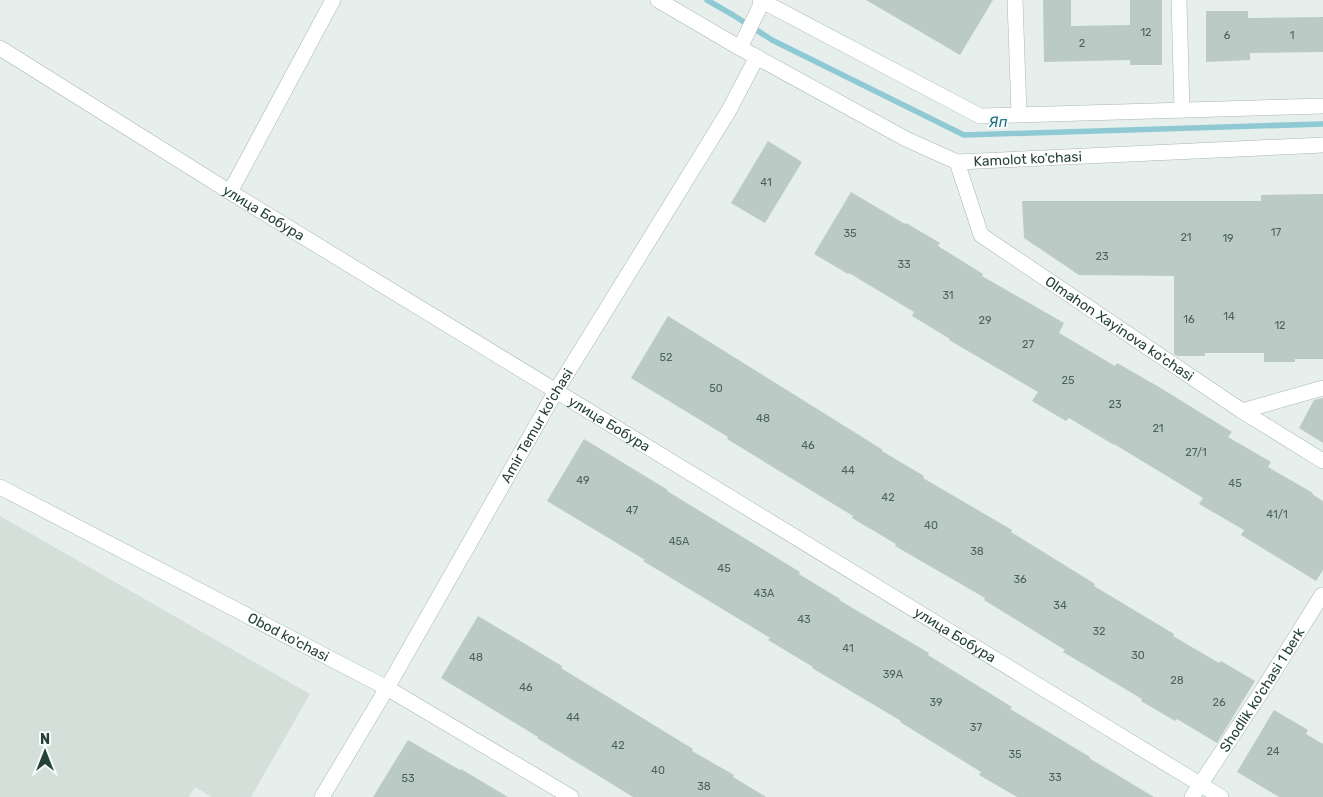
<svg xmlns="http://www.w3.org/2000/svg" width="1323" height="797" font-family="Rubik,sans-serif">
<rect width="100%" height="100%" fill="#e6efeb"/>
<path fill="#d4dfda" d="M0 516 310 694 251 797H212L195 787 189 797H0Z"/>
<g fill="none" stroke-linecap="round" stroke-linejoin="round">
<path stroke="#8ec9d4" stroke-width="5.5" d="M707 0 733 15 772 40 964 135 1323 124"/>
</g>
<path fill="#bbcac4" d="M866 0H993L960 55Z
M1043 0H1071V26L1130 25V0H1162V65H1130V60L1044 62Z
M1206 11H1248V18L1323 17V52L1250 53V60L1206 62Z
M768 141 802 162 765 223 731 203Z
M851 192 905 224 906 223 940 243 938 246 983 274 982 276 1064 323 1059 333 1115 366 1117 363 1159 387 1232 432 1228 437 1271 462 1268 467 1313 493 1312 494 1323 501V570L1316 581 1241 535 1244 530 1199 504 1203 498 1114 444V445L1069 418 1066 421 1032 401 1038 392 949 340 950 339 912 316 914 312 849 273 848 274 814 254Z
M1323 194V359H1295V362H1264V353H1205V356H1177L1174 354V276L1079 275 1024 238 1022 201H1261V195Z
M668 316 883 450 882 451 924 476 923 478 1012 530 1011 532 1095 584 1094 586 1174 634 1173 636 1219 663 1221 661 1255 681 1217 743 1177 719 1175 721 1141 701 1142 699 1063 652 1065 650 984 600 985 598 895 546 896 544 852 518 853 516 727 439 728 437 631 378Z
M1323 398V443L1299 428 1314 400Z
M584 439 668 490 667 491 800 572 799 574 840 599 839 600 929 653 928 655 1012 707 1010 709 1090 757 1089 758 1154 797H1017L979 775 981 772 900 722 901 721 812 668 813 667 768 640 770 638 643 561 645 560 547 501Z
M478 616 562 666 561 668 693 749 692 751 734 775 733 777 766 797H633L537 738 538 737 441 678Z
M1274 710 1308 730 1306 734 1323 744V797H1279L1237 772Z
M408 740 460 770 461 769 508 797H373Z"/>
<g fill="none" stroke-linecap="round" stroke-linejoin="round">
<g stroke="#a8b8b2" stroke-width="16">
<g id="minor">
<path id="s1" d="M658 0 740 48 906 139 957 162 1323 145"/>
<path d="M760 0 980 116 1323 106"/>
<path d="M1015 0 1019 114"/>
<path d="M1179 0 1182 110"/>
<path id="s2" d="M0 48 230 192 1221 797"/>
<path d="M740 48 763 0"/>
<path id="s3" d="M957 162 981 235 1242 411 1323 461"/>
<path d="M230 192 333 0"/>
<path d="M1242 411 1323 388"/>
<path id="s4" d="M0 487 387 688 571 797"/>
<path id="s5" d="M322 797 387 688 556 391 728 112 757 57"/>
<path id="s6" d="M1192 797 1260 694 1322 595"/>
</g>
</g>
<use href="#minor" stroke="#fff" stroke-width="15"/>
</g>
<g text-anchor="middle" stroke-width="4" stroke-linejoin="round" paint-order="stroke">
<g font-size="11" fill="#4a645c">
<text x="1146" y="36">12</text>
<text x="1227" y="39">6</text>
<text x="1292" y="39">1</text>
<text x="1082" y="47">2</text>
<text x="766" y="186">41</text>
<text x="1276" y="236">17</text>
<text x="850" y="237">35</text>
<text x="1186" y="241">21</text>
<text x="1228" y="242">19</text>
<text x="1102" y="260">23</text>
<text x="904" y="268">33</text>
<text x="948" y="299">31</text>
<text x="1229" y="320">14</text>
<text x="1189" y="323">16</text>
<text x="985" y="324">29</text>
<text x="1280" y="329">12</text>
<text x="1028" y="348">27</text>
<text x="666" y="361">52</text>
<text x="1068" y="384">25</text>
<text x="716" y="392">50</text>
<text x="1115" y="408">23</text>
<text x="763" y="422">48</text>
<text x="1158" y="432">21</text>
<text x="808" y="449">46</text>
<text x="1196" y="456">27/1</text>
<text x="848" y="474">44</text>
<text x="583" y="484">49</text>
<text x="1235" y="487">45</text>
<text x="888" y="501">42</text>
<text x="632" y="514">47</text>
<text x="1277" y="518">41/1</text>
<text x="931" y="529">40</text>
<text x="679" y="545">45А</text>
<text x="977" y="555">38</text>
<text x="724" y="572">45</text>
<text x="1020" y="583">36</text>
<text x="764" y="597">43А</text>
<text x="1060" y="609">34</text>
<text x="804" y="623">43</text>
<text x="1099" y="635">32</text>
<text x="848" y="652">41</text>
<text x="1138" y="659">30</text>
<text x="476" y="661">48</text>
<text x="893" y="678">39А</text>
<text x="1177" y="684">28</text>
<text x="526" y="691">46</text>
<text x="936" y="706">39</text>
<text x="1219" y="706">26</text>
<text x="573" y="721">44</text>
<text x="976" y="731">37</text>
<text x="618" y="749">42</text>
<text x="1273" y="755">24</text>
<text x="1015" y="758">35</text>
<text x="658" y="774">40</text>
<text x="1055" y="781">33</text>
<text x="408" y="782">53</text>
<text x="704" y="790">38</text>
</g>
<g font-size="14" fill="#24423a" stroke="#f7fbf9">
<text dy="5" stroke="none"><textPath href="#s1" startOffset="411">Kamolot ko'chasi</textPath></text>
<text dy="5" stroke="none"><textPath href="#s2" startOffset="311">улица Бобура</textPath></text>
<text dy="5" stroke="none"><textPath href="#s3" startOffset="244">Olmahon Xayinova ko'chasi</textPath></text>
<text dy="5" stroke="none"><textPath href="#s2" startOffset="716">улица Бобура</textPath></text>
<text dy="5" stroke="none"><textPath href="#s5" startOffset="429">Amir Temur ko'chasi</textPath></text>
<text dy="5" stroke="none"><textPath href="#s2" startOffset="1121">улица Бобура</textPath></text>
<text dy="5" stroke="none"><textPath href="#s4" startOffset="325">Obod ko'chasi</textPath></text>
<text dy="5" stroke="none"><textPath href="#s6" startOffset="128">Shodlik ko'chasi 1 berk</textPath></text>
</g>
<g font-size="15" font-style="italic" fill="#1c6f80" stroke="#f7fbf9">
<text transform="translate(998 122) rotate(-2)" y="5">Яп</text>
</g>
</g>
<g transform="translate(45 752)" stroke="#f7fbf9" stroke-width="4" paint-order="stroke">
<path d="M0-4L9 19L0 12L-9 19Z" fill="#24423a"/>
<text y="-8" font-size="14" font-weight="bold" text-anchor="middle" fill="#24423a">N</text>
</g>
</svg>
